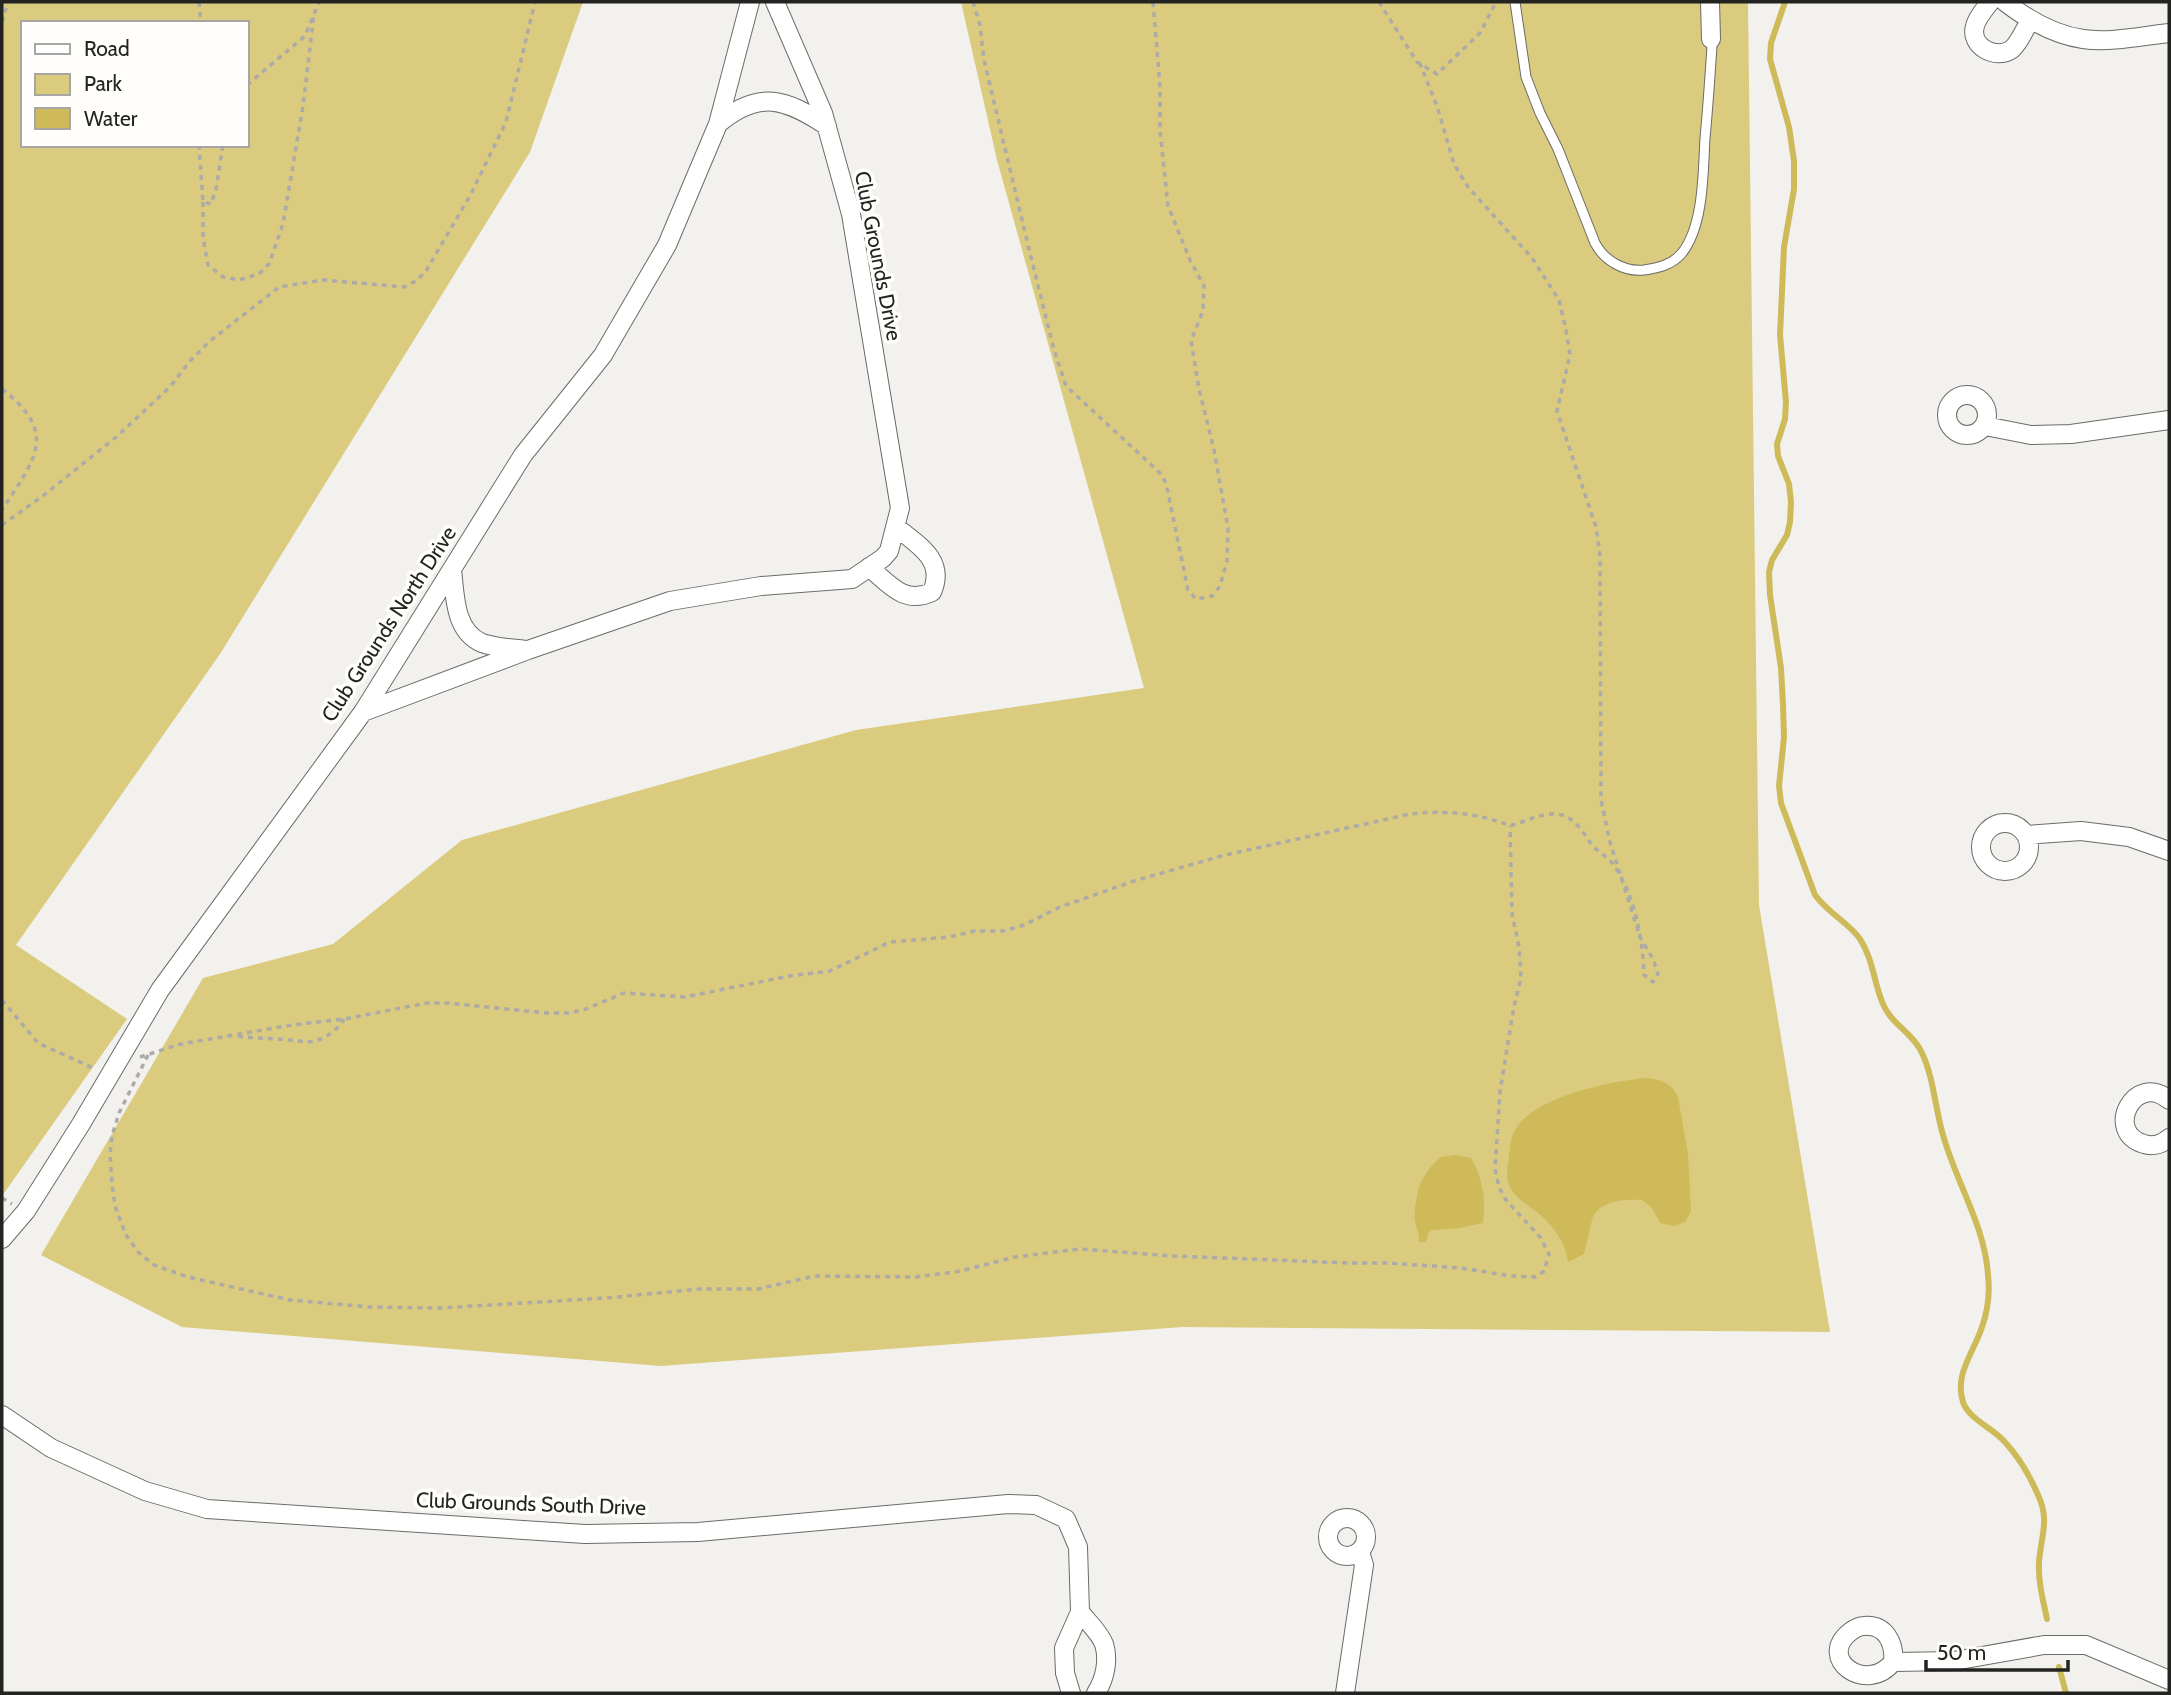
<svg xmlns="http://www.w3.org/2000/svg" width="2171" height="1695" font-family="Cabin,sans-serif">
<rect width="100%" height="100%" fill="#f2f1ed"/>
<path fill="#dbcb7e" fill-rule="evenodd" d="M2 2H583L530 152 220 654 16 945 127 1019 2 1196ZM23 23H247V145H23Z
M961 2H1748L1759 905 1830 1332 1182 1327 661 1366 182 1327 41 1255 203 978 333 944 462 840 856 730 1144 688 997 160Z"/>
<path fill="#ceba58" d="M1647 1078C1660 1079 1673 1084 1678 1097L1688 1154 1691 1211 1685 1222 1674 1226 1660 1223 1652 1208 1642 1200C1625 1199 1603 1200 1593 1216L1584 1254 1568 1262C1566 1243 1552 1224 1538 1213 1529 1206 1515 1198 1510 1187 1505 1177 1508 1166 1509 1156 1510 1149 1510 1141 1513 1134 1528 1097 1611 1081 1647 1078Z
M1456 1155 1471 1158C1483 1179 1486 1199 1483 1223L1460 1228 1432 1230 1428 1233 1426 1242H1419C1420 1232 1416 1229 1415 1220 1414 1214 1415 1208 1416 1202 1418 1183 1426 1171 1440 1157Z"/>
<g fill="none" stroke-linecap="round" stroke-linejoin="round">
<path stroke="#ceba58" stroke-width="6" d="M1785 2 1771 43 1770 59 1789 127 1794 161V189L1784 247 1780 335 1786 402 1785 419 1777 444 1778 456 1789 484 1791 502 1790 522 1787 535 1772 560 1769 572 1770 595 1781 668 1783 705 1784 737 1779 786 1781 803 1815 895C1829 914 1849 923 1860 939 1873 959 1874 983 1883 1004 1891 1024 1913 1033 1922 1053 1934 1079 1935 1108 1943 1135 1956 1182 1985 1226 1988 1275 1990 1293 1988 1310 1982 1327 1974 1352 1954 1374 1963 1402 1968 1418 1992 1428 2004 1441 2018 1456 2030 1476 2038 1495 2050 1520 2041 1536 2039 1562 2038 1582 2043 1600 2047 1619
M2059 1667 2066 1693"/>
<g stroke="#6b6b68" stroke-width="11">
<path id="lane" d="M1515 2 1526 77 1540 113 1558 149 1595 243C1604 260 1623 272 1644 270 1658 268 1672 265 1682 253 1704 225 1703 172 1705 138 1708 107 1710 76 1712 46L1711 39"/>
</g>
<g stroke="#6b6b68" stroke-width="20">
<path id="street" d="M1710 2 1711 39
M1990 2C1985 9 1977 17 1975 26 1969 46 1996 61 2012 49 2020 42 2025 29 2030 20
M2005 2C2027 19 2054 35 2083 39 2110 43 2142 36 2169 33
M718 124C759 89 786 99 827 126
M1947 415a20 20 0 1 1 40 0a20 20 0 1 1-40 0Z
M1985 426 2031 435 2071 434 2169 420
M869 567C889 584 904 605 932 592 946 560 918 545 896 527
M452 569C455 595 454 631 482 643 496 648 512 648 526 650
M363 712 528 650 670 601 761 586 852 579 883 558 889 551 900 508 851 214 823 113 775 2
M1981 847a24 24 0 1 1 48 0a24 24 0 1 1-48 0Z
M2026 835 2081 831 2129 837 2169 851
M2169 1100C2135 1071 2103 1132 2144 1144 2153 1147 2162 1144 2169 1138
M2 1239 26 1211 81 1124 160 990 363 712 523 455 603 355 667 245 718 124 750 2
M2 1415 51 1448 145 1491 207 1509 585 1534 698 1532 1008 1504 1036 1505 1066 1519 1078 1547 1080 1612 1064 1648 1065 1673 1071 1693
M1328 1537a19 19 0 1 1 38 0a19 19 0 1 1-38 0Z
M1080 1612C1087 1621 1100 1633 1104 1644 1109 1660 1105 1679 1096 1693
M1893 1662C1867 1695 1816 1659 1850 1632 1854 1629 1859 1626 1864 1626 1886 1624 1895 1644 1893 1662L1954 1661 2044 1645H2086L2169 1680
M1345 1693 1364 1565 1360 1552"/>
</g>
<path stroke="#acaba8" stroke-width="3.5" stroke-dasharray="5 5" stroke-linecap="butt" d="M199 2 201 23
M973 2 980 25 984 60 1028 245 1054 350 1066 386 1160 473 1166 483 1188 590 1196 599 1212 596 1220 586 1227 561 1228 528 1214 450 1199 389 1191 341 1203 311 1204 286 1190 260 1168 206 1160 130V86L1153 2
M1379 2 1417 62 1437 74 1480 33 1496 2
M2 22 8 2
M247 85 305 36 319 2
M199 145 203 202 211 204 216 189 223 145
M203 202V238L208 265 223 277 239 280 259 274 269 264 283 224 303 106 314 14
M2 389C60 434 34 460 2 510
M2 525 44 495 115 438 170 387 190 361 210 341 279 287 323 280 404 287 416 281 426 271 471 194 506 122 535 2
M2 1000 38 1043 93 1068
M238 1036C256 1039 272 1038 289 1040 299 1040 308 1044 318 1040 327 1037 339 1029 344 1019
M148 1055 119 1113 112 1136 110 1155 112 1184 115 1206 126 1235 139 1253 154 1265 188 1277 290 1300 371 1307 440 1308 606 1298 700 1289H758L815 1276 916 1277 961 1271 1015 1257 1080 1249 1173 1256 1348 1263H1388L1461 1268 1511 1276 1536 1277 1544 1271 1549 1254 1540 1237 1506 1200 1499 1187 1495 1169 1500 1092 1514 1006 1521 978 1519 947 1512 914 1510 826
M140 1057 181 1044 292 1025 344 1019 427 1003H448L547 1013H569L586 1009 624 993 685 997 789 976 830 971 890 942 949 937 975 931H1003L1024 925 1060 907 1134 881 1221 856 1410 814C1444 810 1479 813 1510 826 1526 821 1545 811 1562 815 1576 819 1584 834 1592 845 1599 853 1610 858 1615 867 1635 897 1643 940 1644 975L1653 982 1658 974 1653 959 1640 937 1610 842 1601 800 1600 556 1596 527 1557 411 1570 355 1566 330 1559 300 1532 258 1468 187 1454 164 1437 106 1420 64 1417 62
M2 1198 12 1204"/>
<use href="#lane" stroke="#fff" stroke-width="9"/>
<use href="#street" stroke="#fff" stroke-width="18"/>
</g>
<g text-anchor="middle" stroke-width="7" stroke-linejoin="round" paint-order="stroke">
<g font-size="21" fill="#232321" stroke="#fffefb">
<text transform="translate(878 256) rotate(79)" y="7">Club Grounds Drive</text>
<text transform="translate(389 624) rotate(-57)" y="7">Club Grounds North Drive</text>
<text transform="translate(531 1504) rotate(2)" y="7">Club Grounds South Drive</text>
</g>
</g>
<rect width="2171" height="1695" fill="none" stroke="#232321" stroke-width="7"/>
<rect x="21" y="21" width="228" height="126" fill="#fffefb" stroke="#a7a6a4" stroke-width="2"/>
<rect x="35" y="44" width="35" height="10" fill="#ffffff" stroke="#a7a6a4" stroke-width="2"/>
<text x="84" y="56" font-size="21" fill="#232321">Road</text>
<rect x="35" y="74" width="35" height="21" fill="#dbcb7e" stroke="#a7a6a4" stroke-width="2"/>
<text x="84" y="91" font-size="21" fill="#232321">Park</text>
<rect x="35" y="108" width="35" height="21" fill="#ceba58" stroke="#a7a6a4" stroke-width="2"/>
<text x="84" y="126" font-size="21" fill="#232321">Water</text>
<path d="M1926 1660v10h142v-10" fill="none" stroke="#232321" stroke-width="3.5"/>
<text x="1937" y="1660" font-size="21" fill="#232321" stroke="#fffefb" stroke-width="5" paint-order="stroke">50 m</text>
</svg>
